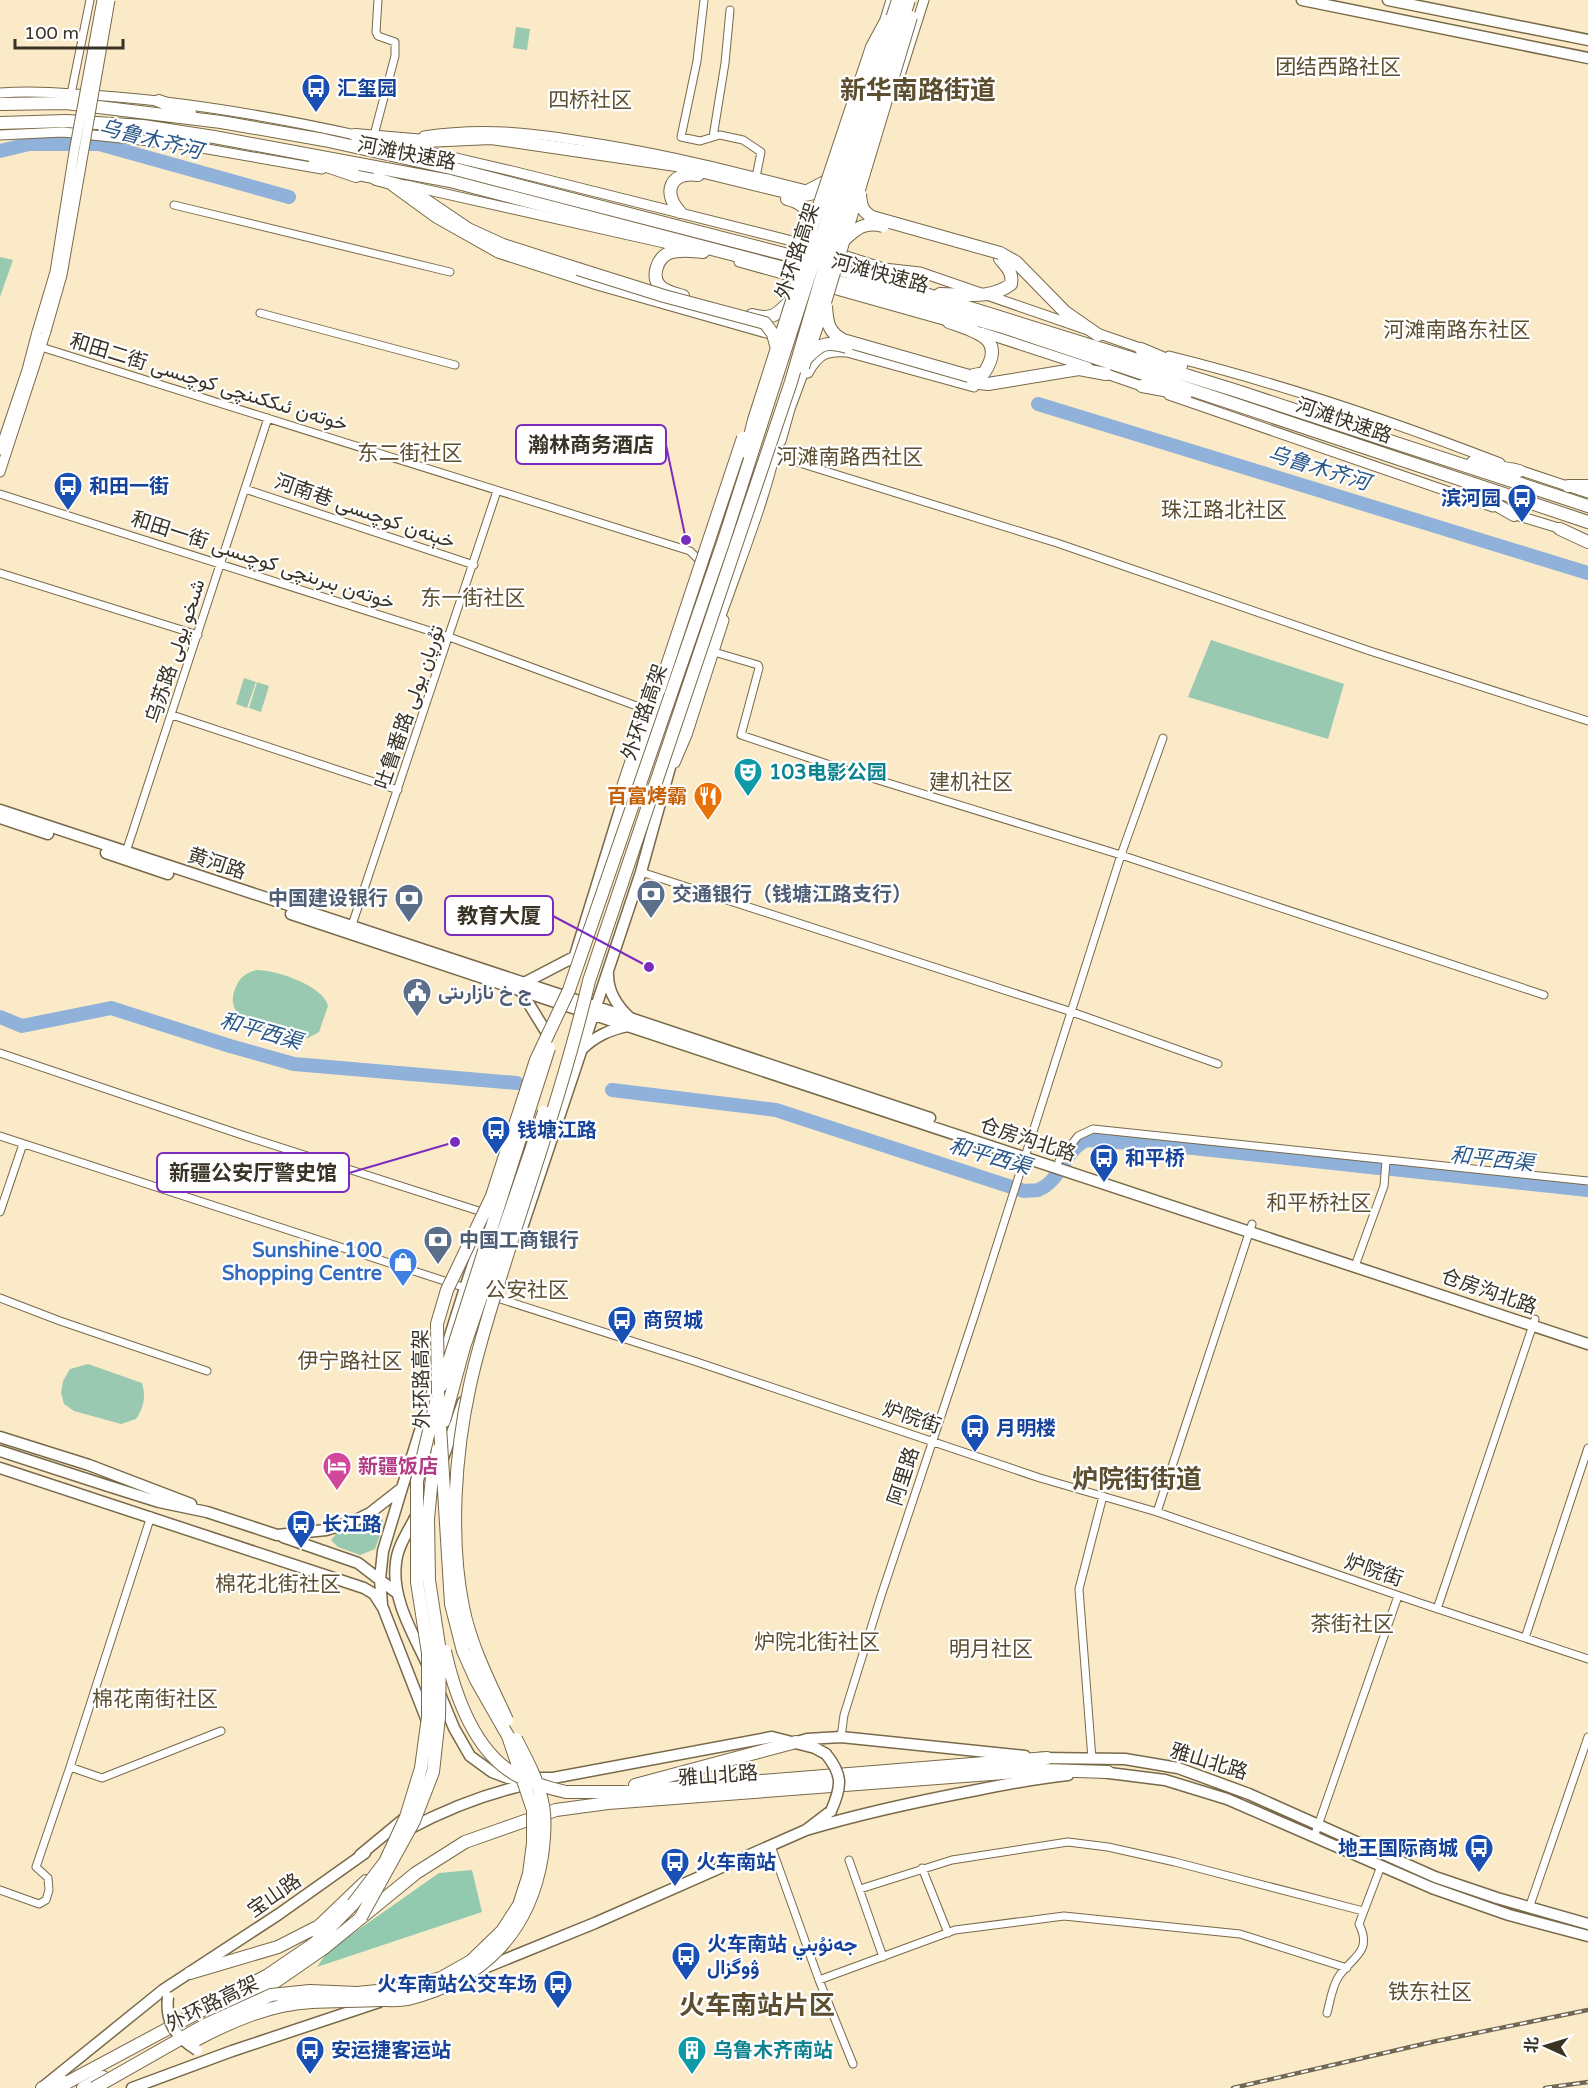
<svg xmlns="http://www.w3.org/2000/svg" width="1588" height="2088" font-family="'Varela Round',Vazirmatn,'Noto Sans SC',sans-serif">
<rect width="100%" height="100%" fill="#fbeac7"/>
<path fill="#99c9b1" d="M516 27 530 29 527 50 513 48Z
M0 257 13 260 0 297Z
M1211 640 1344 684 1328 739 1188 697Z
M244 678 256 682 247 708 236 704Z
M257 682 269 686 261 712 249 708Z
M257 970C276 970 324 986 328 1006L319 1032 308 1038 300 1039C277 1032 224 1024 234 992 238 979 244 973 257 970Z
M88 1364 142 1383C146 1397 144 1407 136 1419L121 1424 74 1411 64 1404 61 1393 63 1381 70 1369Z
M378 1518 382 1519 384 1524 375 1549 360 1555 338 1547 331 1540 336 1534Z"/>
<path fill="#92caaf" d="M472 1870 482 1912 317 1967 328 1951 439 1873Z"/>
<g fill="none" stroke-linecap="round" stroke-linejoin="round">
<path stroke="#90b2da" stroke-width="14" d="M0 151 29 144H99L289 197
M1038 404 1588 573
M0 1017 22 1026 111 1008 230 1046 294 1064 517 1083
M612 1090 776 1110 1024 1191C1028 1190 1034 1191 1038 1190 1062 1181 1064 1149 1087 1140L1174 1146 1379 1168
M1392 1169 1588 1190"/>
<g stroke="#786949" stroke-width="9">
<path id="minor" d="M704 0 697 61 681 137 700 141 720 135 743 140 761 152 756 177
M71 94 90 0
M374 135 395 56V42L378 36 376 32 378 0
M713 137 725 63 730 10
M174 205 450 272
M260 313 455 365
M41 347 690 551 697 558 705 560
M777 456 1057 543 1370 651 1588 721
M245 489 474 565
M0 494 452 638 642 708 643 719 621 785
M0 573 198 635
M714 652 758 665 759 668 741 735 836 767 1121 855 1544 995
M172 715 398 790
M125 855 268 418
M641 872 1072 1012 1218 1064
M351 928 497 491
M0 1053 242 1135 485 1213
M0 1136 469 1289
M1059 1161 1078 1136 1093 1129 1588 1181
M0 1212 23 1144
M1355 1266 1384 1186 1386 1161
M491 1296 694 1361 1040 1478 1157 1512 1417 1602 1588 1659
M0 1298 60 1321 207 1371
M1157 1512 1252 1224
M1437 1609 1535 1319
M1525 1638 1588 1448
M841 1737 844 1715 881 1596 975 1314 1121 855 1163 738
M1092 1759 1079 1589 1103 1496
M70 1767 102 1778 221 1731
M1314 1837 1398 1596
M771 1846 819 1980 853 2064
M849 1860 883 1957
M922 1868 948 1933
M860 1889 952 1860 1068 1842 1108 1847 1175 1862 1363 1911
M0 1890 39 1904 46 1900 49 1890 48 1878 36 1867 70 1767 151 1516
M1529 1908 1588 1737
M819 1980 955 1930 1064 1916 1240 1934 1347 1968
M1327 2013C1330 2002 1332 1986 1339 1976 1352 1957 1373 1952 1359 1924L1381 1866"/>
</g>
<g stroke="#786949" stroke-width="11">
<path id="tertiary" d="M883 26 891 0
M896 88 924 0
M0 93C25 91 49 92 74 94 170 99 266 115 360 136
M0 135 63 132 179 144 322 169
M424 136C487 126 543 134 605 145 673 156 739 173 806 190L827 179
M388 142 512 171 812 246
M350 174 381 180
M406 185 673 245
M392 186 436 218 498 253 597 285 773 335
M834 252 884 268 920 272 1146 350
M739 262 804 280
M826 287 954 323
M981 332 1088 367
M1169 356C1282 384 1392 421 1500 463
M1101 372 1147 388
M808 373C818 355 826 350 847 352L974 387
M1169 395 1493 507
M781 441 790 409 807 363
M0 450 27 370 37 332
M1513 468 1588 493
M0 472 46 331
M1509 513 1565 530
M675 763 687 735 724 620"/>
</g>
<g stroke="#786949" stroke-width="13">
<path id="secondary" d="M1302 0 1588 58
M1388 0 1588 40
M0 810 561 995
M0 818 48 834
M106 853 168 874
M291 914 558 1003
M608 975C608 993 617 1006 630 1018
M582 1049C596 1036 609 1030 628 1026"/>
</g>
<g stroke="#786949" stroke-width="13">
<path id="primary" d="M573 962 627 787 653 714
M524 983 574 957
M521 991 548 1035
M561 995 930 1118
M558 1003 1588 1344
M519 1237 641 872 677 742
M0 1437 89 1465 191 1504
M0 1451 105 1485 159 1502 207 1512 277 1535 326 1530 352 1522 370 1513 402 1488 465 1288 490 1213
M442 1461 463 1402
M0 1468 364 1588 374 1594 383 1608 427 1721
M416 1516C409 1530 397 1547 396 1563 391 1599 414 1635 428 1666
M283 1537 358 1563 397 1593
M382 1605 380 1579 383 1551 402 1488
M440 1694 454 1728 470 1756 492 1772 508 1778H553L772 1737 815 1748 826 1754
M797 1742 807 1739 841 1737 1025 1756
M1041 1758 1125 1759 1178 1768 1249 1794 1435 1877 1497 1898 1588 1924
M1101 1772 1165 1780 1227 1799 1432 1888 1509 1915 1588 1936
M407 1830C448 1808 487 1793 533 1783
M806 1830C862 1813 919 1801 977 1790 1007 1784 1037 1778 1068 1775
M360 1855 406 1817
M477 1971 595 1923 806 1830 831 1811
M43 2087 163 1990 279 1914 365 1853
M132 2088 232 2051 379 2002"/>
</g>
<g stroke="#786949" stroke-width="14">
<path id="trunk" d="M159 101 190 113
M0 104 66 103 221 122 324 140 455 169 792 256 922 293 1237 391 1588 506
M0 123 66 121 143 126 214 137 450 181 881 293 1003 327 1588 522
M355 135 425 141 491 138 676 165 799 195C810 195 818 193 826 185
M150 141 181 135
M315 162 356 176
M376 179 406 187 468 229 503 245 578 269
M787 199C803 203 809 210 812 227
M680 212C662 193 670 171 698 175
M1000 253 1016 262 1065 312 1098 335
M940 294C964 294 991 300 1011 284 1013 272 1007 267 1000 259
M683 296C676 294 666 292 660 286 651 277 657 258 669 253 679 249 692 251 703 252
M752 315C774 321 778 313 793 298
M949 322C976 332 1007 338 984 373L969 376
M1141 349 1181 366
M969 382 988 384 1079 369 1106 374
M1142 386 1186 394
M1473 462 1519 471
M1568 486H1588
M1474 492 1514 515
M1560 529 1588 542
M653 714 659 690
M677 742C694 693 709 643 727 595 746 541 767 489 778 433
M635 1785 796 1742
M566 1792H624L1047 1758
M190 1973 278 1947 319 1926 366 1881
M215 2015 275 1982 324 1948 416 1873 465 1842 556 1810 608 1803 1044 1770 1108 1772
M42 2088 64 2082
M57 2088 268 1975 315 1943 353 1904
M83 2088 103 2077"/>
</g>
<use href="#minor" stroke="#fff" stroke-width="7"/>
<use href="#tertiary" stroke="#fff" stroke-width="9"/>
<use href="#secondary" stroke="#fff" stroke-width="10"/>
<use href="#primary" stroke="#fff" stroke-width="10"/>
<use href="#trunk" stroke="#fff" stroke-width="12"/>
<g stroke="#716753" stroke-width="4.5">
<path id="rail" d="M1233 2088 1432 2042 1588 2010
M1545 2088 1588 2082"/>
</g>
<use href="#rail" stroke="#fff" stroke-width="2" stroke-dasharray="7" stroke-linecap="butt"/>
<g stroke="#786949" stroke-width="11" stroke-linecap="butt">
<path id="tertiary-bridge" d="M46 331 62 275 110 0
M37 332 55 272 74 152 102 0"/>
</g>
<g stroke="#786949" stroke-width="13" stroke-linecap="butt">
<path id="primary-bridge" d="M826 1754C843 1775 842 1786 831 1811
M168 1997C165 2023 176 2037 197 2050"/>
</g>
<g stroke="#786949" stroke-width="14" stroke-linecap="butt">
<path id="trunk-bridge" d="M860 194C861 206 862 211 872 217L1000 253
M844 240C857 228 865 221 883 226
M578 269 664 296 765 323 773 334 777 349
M826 306C827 322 828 332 843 340L969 376
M807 358C821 343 827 341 847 347
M803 367 826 299 911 17
M746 452 754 420 793 298 812 227 872 47 886 21
M659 690 743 438
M441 1386 549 1048
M444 1421 464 1347 544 1112
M445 1651C455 1695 474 1753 518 1776 533 1784 549 1788 566 1792
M507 1720C490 1683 471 1647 463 1607 449 1538 455 1453 470 1385 481 1334 499 1283 514 1233 541 1149 569 1066 589 981L791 382 846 193 909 0
M353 1904 385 1862 406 1817 421 1768 428 1717V1653L417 1582V1481L436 1402
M361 1917 414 1821 433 1772 439 1717 440 1652 429 1580 428 1519 432 1477 438 1450
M192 2042C229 2022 270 2004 312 2002 335 2001 358 2001 380 2000 389 2000 399 2001 408 1999 483 1980 530 1932 542 1856 544 1841 546 1821 543 1806 539 1782 527 1760 516 1739
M94 2088 205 2025 271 1995 310 1991 357 1993 398 1989 441 1978 471 1961 502 1931 519 1905 529 1874 533 1843V1810L508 1736 476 1680 463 1651 451 1604 438 1394 437 1324 447 1290 492 1196 536 1060 569 990 723 543 898 0"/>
</g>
<use href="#tertiary-bridge" stroke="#fff" stroke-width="9"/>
<use href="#primary-bridge" stroke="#fff" stroke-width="10"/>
<use href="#trunk-bridge" stroke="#fff" stroke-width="12"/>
</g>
<defs>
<g id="bus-pin" transform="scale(1.5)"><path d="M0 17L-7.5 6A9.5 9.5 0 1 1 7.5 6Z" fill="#1a4fb4" stroke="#fff"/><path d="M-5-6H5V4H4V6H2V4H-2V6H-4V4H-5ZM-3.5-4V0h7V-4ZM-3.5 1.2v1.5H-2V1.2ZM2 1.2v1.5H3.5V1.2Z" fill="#fff"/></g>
<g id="theatre-pin" transform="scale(1.5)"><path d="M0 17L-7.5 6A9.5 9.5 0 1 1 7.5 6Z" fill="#0f9aa8" stroke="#fff"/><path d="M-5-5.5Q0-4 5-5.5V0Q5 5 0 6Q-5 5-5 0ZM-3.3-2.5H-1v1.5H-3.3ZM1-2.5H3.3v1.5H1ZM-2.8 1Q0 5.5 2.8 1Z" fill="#fff"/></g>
<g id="restaurant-pin" transform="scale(1.5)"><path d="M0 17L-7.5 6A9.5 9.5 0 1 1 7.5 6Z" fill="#e8710a" stroke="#fff"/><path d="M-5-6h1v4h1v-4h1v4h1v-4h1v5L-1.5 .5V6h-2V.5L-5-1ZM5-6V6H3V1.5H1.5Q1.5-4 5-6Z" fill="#fff"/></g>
<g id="bank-pin" transform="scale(1.5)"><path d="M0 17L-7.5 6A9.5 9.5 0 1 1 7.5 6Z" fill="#5c6f8a" stroke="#fff"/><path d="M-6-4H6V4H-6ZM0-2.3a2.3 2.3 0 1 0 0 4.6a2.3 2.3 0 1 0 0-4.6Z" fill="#fff"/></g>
<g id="civic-pin" transform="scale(1.5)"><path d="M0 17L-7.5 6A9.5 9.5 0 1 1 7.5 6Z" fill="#5c6f8a" stroke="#fff"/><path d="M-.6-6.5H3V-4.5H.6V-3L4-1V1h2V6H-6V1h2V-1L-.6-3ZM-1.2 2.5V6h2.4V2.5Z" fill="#fff"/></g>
<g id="shop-pin" transform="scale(1.5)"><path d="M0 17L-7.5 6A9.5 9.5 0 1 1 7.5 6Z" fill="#3f7fe0" stroke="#fff"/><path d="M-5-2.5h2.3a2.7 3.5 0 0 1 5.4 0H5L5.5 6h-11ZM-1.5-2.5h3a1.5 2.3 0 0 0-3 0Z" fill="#fff"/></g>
<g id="hotel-pin" transform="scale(1.5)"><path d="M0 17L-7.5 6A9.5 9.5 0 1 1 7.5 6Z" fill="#d1479c" stroke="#fff"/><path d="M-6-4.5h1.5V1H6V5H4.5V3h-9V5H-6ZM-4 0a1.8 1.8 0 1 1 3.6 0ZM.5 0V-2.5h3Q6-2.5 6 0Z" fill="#fff"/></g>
<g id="building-pin" transform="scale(1.5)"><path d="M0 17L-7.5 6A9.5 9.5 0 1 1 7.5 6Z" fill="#0f9aa8" stroke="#fff"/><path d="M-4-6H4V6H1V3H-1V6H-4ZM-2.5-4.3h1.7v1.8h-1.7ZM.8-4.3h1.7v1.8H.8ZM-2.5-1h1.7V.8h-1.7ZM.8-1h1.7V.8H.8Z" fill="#fff"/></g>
</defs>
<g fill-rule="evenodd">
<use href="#bus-pin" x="316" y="88"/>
<use href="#bus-pin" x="68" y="486"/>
<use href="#bus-pin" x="1522" y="498"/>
<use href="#theatre-pin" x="748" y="772"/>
<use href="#restaurant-pin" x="708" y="796"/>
<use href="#bank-pin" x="651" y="894"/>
<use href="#bank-pin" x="409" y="898"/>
<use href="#civic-pin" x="417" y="992"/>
<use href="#bus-pin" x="496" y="1130"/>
<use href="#bus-pin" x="1104" y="1158"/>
<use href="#bank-pin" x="438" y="1240"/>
<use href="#shop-pin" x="403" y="1262"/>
<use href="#bus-pin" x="622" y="1320"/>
<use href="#bus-pin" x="975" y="1428"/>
<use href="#hotel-pin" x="337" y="1466"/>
<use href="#bus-pin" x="301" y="1524"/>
<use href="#bus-pin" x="1479" y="1848"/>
<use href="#bus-pin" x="675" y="1862"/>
<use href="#bus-pin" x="686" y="1956"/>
<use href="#bus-pin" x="558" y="1984"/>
<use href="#bus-pin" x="310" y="2050"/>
<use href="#building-pin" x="692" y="2050"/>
</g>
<g text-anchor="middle" stroke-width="4.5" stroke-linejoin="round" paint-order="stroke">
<g font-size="20" font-weight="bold" fill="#164399" stroke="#fff" text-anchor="start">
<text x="337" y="95">汇玺园</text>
<text x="89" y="493">和田一街</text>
<text x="1501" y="505" text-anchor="end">滨河园</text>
<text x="517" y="1137">钱塘江路</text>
<text x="1125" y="1165">和平桥</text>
<text x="643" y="1327">商贸城</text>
<text x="996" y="1435">月明楼</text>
<text x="322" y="1531">长江路</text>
<text x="1458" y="1855" text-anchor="end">地王国际商城</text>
<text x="696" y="1869">火车南站</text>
<text x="707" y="1951">火车南站 جەنۇبىي<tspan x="707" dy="23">ۋوگزال</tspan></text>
<text x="537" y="1991" text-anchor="end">火车南站公交车场</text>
<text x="331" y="2057">安运捷客运站</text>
</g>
<g font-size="20" fill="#393325" stroke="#fff">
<text transform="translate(407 153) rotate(11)" y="7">河滩快速路</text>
<text transform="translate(797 251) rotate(-72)" y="7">外环路高架</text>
<text transform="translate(880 273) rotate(15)" y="7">河滩快速路</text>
<text transform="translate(209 382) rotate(17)" y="7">和田二街 خوتەن ئىككىنچى كوچىسى</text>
<text transform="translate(1344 420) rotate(19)" y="7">河滩快速路</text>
<text transform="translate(365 511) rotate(19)" y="7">河南巷 خېنەن كوچىسى</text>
<text transform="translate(263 560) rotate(18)" y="7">和田一街 خوتەن بىرىنچى كوچىسى</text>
<text transform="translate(175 651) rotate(-72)" y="7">乌苏路 شىخو يولى</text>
<text transform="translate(409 707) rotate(-71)" y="7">吐鲁番路 تۇرپان يولى</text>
<text transform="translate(644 712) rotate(-71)" y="7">外环路高架</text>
<text transform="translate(217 863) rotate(18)" y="7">黄河路</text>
<text transform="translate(1028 1139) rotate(18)" y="7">仓房沟北路</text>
<text transform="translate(1489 1291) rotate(19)" y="7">仓房沟北路</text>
<text transform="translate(421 1379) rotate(-91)" y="7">外环路高架</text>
<text transform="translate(912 1417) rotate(19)" y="7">炉院街</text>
<text transform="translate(903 1476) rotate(-72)" y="7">阿里路</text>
<text transform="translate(1374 1570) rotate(19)" y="7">炉院街</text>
<text transform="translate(1209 1761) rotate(17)" y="7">雅山北路</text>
<text transform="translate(718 1775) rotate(-4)" y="7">雅山北路</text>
<text transform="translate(274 1895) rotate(-35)" y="7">宝山路</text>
<text transform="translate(212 2003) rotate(-26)" y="7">外环路高架</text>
</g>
<g font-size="20" font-weight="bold" fill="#0d838f" stroke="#fff" text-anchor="start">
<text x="769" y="779">103电影公园</text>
<text x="713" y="2057">乌鲁木齐南站</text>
</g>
<g font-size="20" font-weight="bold" fill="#c56008" stroke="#fff" text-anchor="end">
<text x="687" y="803">百富烤霸</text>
</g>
<g font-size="20" font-weight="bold" fill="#4e5e75" stroke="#fff" text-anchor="start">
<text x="672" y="901">交通银行（钱塘江路支行）</text>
<text x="388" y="905" text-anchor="end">中国建设银行</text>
<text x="438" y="999">ج خ نازارىتى</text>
<text x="459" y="1247">中国工商银行</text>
</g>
<g font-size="20" font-weight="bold" fill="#366cbe" stroke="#fff" text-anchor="end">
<text x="382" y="1257">Sunshine 100<tspan x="382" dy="23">Shopping Centre</tspan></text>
</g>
<g font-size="20" font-weight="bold" fill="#b23c85" stroke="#fff" text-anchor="start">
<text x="358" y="1473">新疆饭店</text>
</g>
<g font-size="21" fill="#5c4e2f" stroke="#fff">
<text x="1338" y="74">团结西路社区</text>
<text x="590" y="107">四桥社区</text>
<text x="1457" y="337">河滩南路东社区</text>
<text x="410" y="460">东二街社区</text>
<text x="850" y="464">河滩南路西社区</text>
<text x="1224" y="517">珠江路北社区</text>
<text x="473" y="605">东一街社区</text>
<text x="971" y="789">建机社区</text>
<text x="1319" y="1210">和平桥社区</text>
<text x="527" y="1297">公安社区</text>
<text x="350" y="1368">伊宁路社区</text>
<text x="278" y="1591">棉花北街社区</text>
<text x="1352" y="1631">茶街社区</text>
<text x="817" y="1649">炉院北街社区</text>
<text x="991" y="1656">明月社区</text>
<text x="155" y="1706">棉花南街社区</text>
<text x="1430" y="1999">铁东社区</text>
</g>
<g font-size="21" font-style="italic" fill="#285689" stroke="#fff">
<text transform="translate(151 139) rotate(14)" y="7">乌鲁木齐河</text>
<text transform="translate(1319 468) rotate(17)" y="7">乌鲁木齐河</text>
<text transform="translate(261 1031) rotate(16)" y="7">和平西渠</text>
<text transform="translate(990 1156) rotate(16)" y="7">和平西渠</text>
<text transform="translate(1492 1159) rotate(6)" y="7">和平西渠</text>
</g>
<g font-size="26" font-weight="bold" fill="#5c4e2f" stroke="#fff">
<text x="918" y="99">新华南路街道</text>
<text x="1137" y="1488">炉院街街道</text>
<text x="757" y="2014">火车南站片区</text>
</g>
</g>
<path fill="none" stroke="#7b2cbf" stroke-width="2" d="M686 540L666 445M649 967L553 916M455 1142L349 1173"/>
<g fill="#7b2cbf" stroke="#fff" stroke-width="2">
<circle cx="686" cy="540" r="6"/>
<circle cx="649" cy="967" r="6"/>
<circle cx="455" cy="1142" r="6"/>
</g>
<g fill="#fff" stroke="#7b2cbf" stroke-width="2">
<rect x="516" y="425" width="150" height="39" rx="6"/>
<rect x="445" y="896" width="108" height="39" rx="6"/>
<rect x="157" y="1153" width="192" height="39" rx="6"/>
</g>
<g font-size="21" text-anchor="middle" font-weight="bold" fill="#393325">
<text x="591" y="452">瀚林商务酒店</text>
<text x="499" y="923">教育大厦</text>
<text x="253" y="1180">新疆公安厅警史馆</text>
</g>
<g transform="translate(1546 2046) rotate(274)" stroke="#ffffff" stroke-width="4.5" paint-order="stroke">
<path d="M0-4.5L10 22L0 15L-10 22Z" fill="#393325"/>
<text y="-9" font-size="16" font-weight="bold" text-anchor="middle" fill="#393325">北</text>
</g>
<path d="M15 39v9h108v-9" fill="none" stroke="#393325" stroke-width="3"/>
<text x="24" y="39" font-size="18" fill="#393325" stroke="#ffffff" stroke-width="4.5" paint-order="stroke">100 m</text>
</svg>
